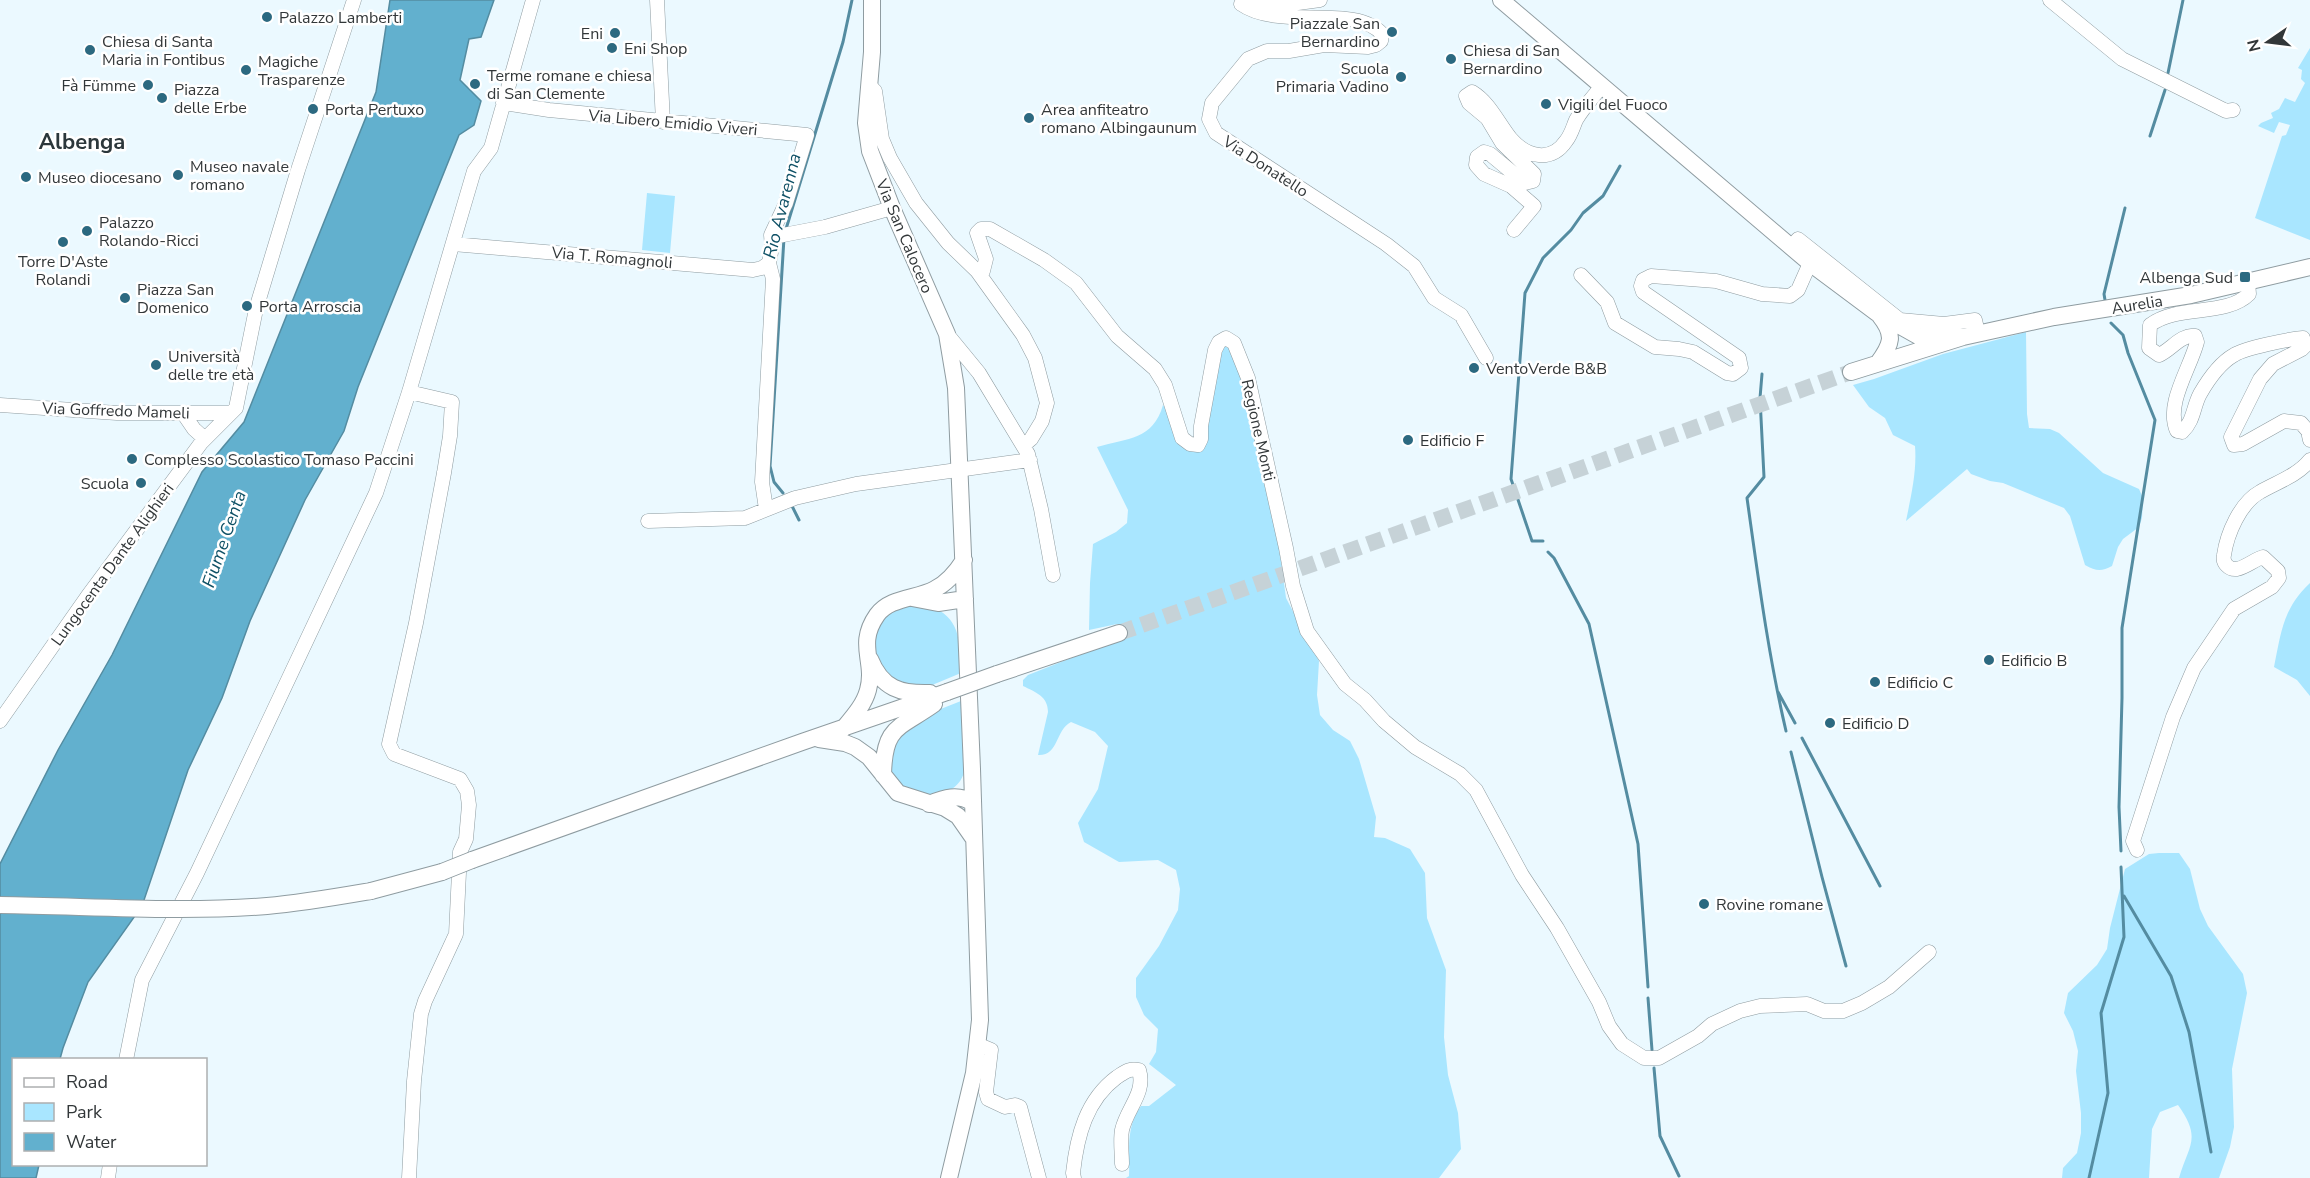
<svg xmlns="http://www.w3.org/2000/svg" width="2310" height="1178" font-family="'Nunito Sans',sans-serif">
<rect width="100%" height="100%" fill="#ebf9ff"/>
<path fill="#a9e6ff" d="M2310 48V240L2255 218 2282 136 2286 135 2290 125 2279 122 2274 133 2258 126 2261 123 2273 118 2271 113 2279 109 2285 98 2295 102 2305 83 2301 79 2302 70 2298 68Z
M647 193 675 196 670 253 642 250Z
M2026 332 2027 414 2029 428 2050 429 2059 433 2103 473 2139 489 2143 498 2142 518 2139 527 2123 539 2118 547 2112 566C2101 572 2096 571 2085 565L2070 516 2064 508 2003 483 1990 481 1971 474 1967 469 1906 521C1911 496 1917 471 1915 446L1893 435 1885 418 1869 407 1853 385 1874 379 1943 354Z
M1224 346H1229L1232 349 1256 432 1276 525 1286 598 1319 661 1317 695 1320 715 1333 730 1350 741 1359 759 1376 817 1374 837 1385 838 1410 849 1425 873 1427 918 1446 970 1444 1037 1448 1075 1458 1113 1461 1149 1439 1178H1126L1129 1176C1130 1152 1125 1128 1141 1106H1149L1176 1085 1149 1064 1156 1052 1158 1029 1144 1015 1136 997V978L1159 946 1178 910 1180 889 1176 870 1158 860 1119 862 1084 842 1078 823 1098 789 1108 746 1095 732 1071 722C1055 730 1059 756 1038 755L1048 712C1048 696 1035 692 1023 686V680L1028 675 1084 653 1121 627 1117 624 1089 630 1090 583 1093 544 1116 532 1127 523 1128 510 1097 447C1128 438 1153 440 1163 405L1197 450 1217 356Z
M2310 583V696L2297 680 2274 667C2281 633 2283 608 2310 583Z
M907 603C916 605 932 605 940 611 962 624 960 650 961 673L925 688 892 682C887 674 876 664 873 654 866 630 887 612 907 603Z
M961 701C962 719 967 756 964 772 959 795 923 804 905 791 900 787 895 778 890 773L894 737 923 716Z
M2159 853H2179L2190 869 2200 909 2208 926 2243 974 2247 993 2232 1069 2234 1127 2230 1147 2219 1178H2179C2189 1144 2202 1139 2178 1105L2160 1112 2152 1129 2149 1178H2062L2063 1168 2077 1153 2081 1133V1113L2076 1071 2078 1051 2073 1031 2064 1013 2068 993 2097 965 2107 949 2110 928 2125 869 2149 854Z"/>
<path fill="#62b0ce" stroke="#548ca1" stroke-width="1.5" d="M390 0H494L481 37 469 39 460 80 481 101 474 125 459 135 358 387 344 431 305 500 250 621 222 698 188 770 142 906 88 982 63 1048 60 1059 14 1060V1164L39 1165 36 1178H0V864L58 750 112 655 202 472 244 422 376 92Z"/>
<g fill="none" stroke-linecap="round" stroke-linejoin="round">
<path stroke="#548ca1" stroke-width="3" d="M2168 73 2183 0
M2150 136 2165 90
M786 229 843 42 852 0
M2105 300 2104 294 2125 208
M2111 323 2123 335 2128 353 2155 420 2122 628V698L2119 807 2121 851
M1762 374 1760 398 1764 477 1747 498C1758 576 1768 654 1786 731
M783 493 774 482 770 466 784 238
M792 506 799 520
M1543 541H1532L1511 479 1525 293 1543 258 1571 230 1583 213 1603 196 1620 166
M1548 552 1554 558 1589 624 1638 844 1648 987
M1778 692 1795 723
M1802 738 1880 886
M1791 752 1822 877 1846 966
M2124 896 2171 976 2189 1032 2211 1152
M1648 998 1652 1050
M1654 1068 1660 1136 1679 1176
M2089 1178 2108 1093 2101 1013 2124 937 2121 867"/>
<path stroke="#c6d2d7" stroke-width="16" stroke-dasharray="16 8" stroke-linecap="butt" d="M1119 633 1851 372"/>
<g stroke="#8f9ca1" stroke-width="15">
<path id="minor" d="M657 0 663 122
M2050 0 2122 59 2226 111 2233 110
M1241 4C1279 31 1356 3 1382 34L1381 41 1376 45 1368 47 1324 45 1289 51H1267L1248 59 1212 103 1209 119 1216 133 1386 244 1414 266 1434 298 1461 315 1486 358
M1247 4 1283 5 1320 0
M869 85 875 91 882 139 890 158 916 203 948 243 977 271 1023 335 1035 358 1047 403 1042 421 1031 439 1024 445
M503 103 549 110 807 135 786 203 771 235 772 247 769 263 773 279 762 482 766 509
M1514 230 1534 206 1511 186 1484 174 1476 165 1477 157 1484 152 1490 154 1525 183 1533 181 1534 174 1502 143 1487 118 1469 103 1466 96 1472 92C1490 103 1498 123 1511 139 1527 157 1551 163 1566 141 1571 135 1573 127 1576 120 1583 108 1593 97 1602 86
M778 236 825 227 892 208
M453 244 753 270 762 268 769 263
M1791 247 1798 239 1900 320 1944 324 1975 320 1978 333
M977 271H983L986 259 977 233 981 229H990L1044 260 1076 283 1117 336 1155 369 1165 385 1182 438 1190 444 1198 445 1201 439V426L1215 350 1219 342 1226 338 1234 343 1248 378 1286 548 1293 586 1307 631 1345 684 1365 700 1384 721 1415 747 1460 774 1476 790 1522 875 1557 928 1599 1002 1609 1026 1622 1044 1644 1058H1659L1698 1036 1712 1024 1740 1011 1760 1006 1807 1004 1824 1011H1843L1862 1003 1889 987 1929 952
M1581 275 1607 302 1615 323 1655 347 1679 349 1693 352 1727 373 1733 374 1741 368 1739 358 1643 292 1641 286 1643 280 1651 276 1716 281 1762 294 1790 296 1798 290 1810 263
M2248 282 2249 294C2226 317 2178 304 2150 325L2149 348 2159 355C2171 350 2181 334 2195 336L2197 342C2190 369 2165 404 2177 431L2182 432C2194 421 2193 407 2200 394 2208 380 2220 363 2234 355 2245 348 2289 339 2303 338L2305 346 2302 349 2273 364 2260 379 2231 437 2234 445 2243 444 2284 421 2301 423 2308 431 2310 440
M947 334 979 373 1028 454 1041 509 1053 575
M0 405 117 413H231
M183 413 194 429 205 439
M648 521 745 518 795 498 856 484 1030 460
M0 721 87 597 201 443 236 408 256 309 298 170 354 0
M2137 850 2133 841 2173 717 2194 668 2234 609 2272 587 2279 578 2278 571 2263 557C2254 560 2246 567 2237 569 2229 570 2222 563 2224 555 2227 534 2240 503 2260 492 2277 482 2297 476 2310 460
M979 1045 991 1050 986 1092 988 1099 1005 1107 1015 1105 1020 1107 1039 1178
M126 1060 142 980 197 873 376 493 409 392 474 171 491 148 533 0
M108 1178 110 1164
M409 1178 414 1081 421 1014 425 1001 456 934 460 852 466 839 469 805 467 791 460 779 394 754 389 744 416 623 444 473 450 436 452 402 409 392
M1074 1178 1073 1173C1077 1136 1086 1100 1117 1077 1125 1072 1129 1068 1139 1070 1146 1093 1127 1108 1122 1130 1120 1140 1122 1154 1122 1164"/>
</g>
<g stroke="#8f9ca1" stroke-width="18">
<path id="major" d="M872 0V52L866 123 870 151 892 208 947 334 956 388 972 769 980 1020 974 1073 949 1178
M1501 0 1810 263 1877 313 1918 336 1963 337
M1878 363C1892 344 1895 335 1880 316
M1851 372 1963 337 2054 317 2191 295 2310 267
M912 598 938 603 965 599
M870 659C882 689 901 694 930 693
M997 674 1119 633
M843 729C853 717 864 705 868 690 876 661 856 645 877 615 890 597 917 599 935 589 947 583 957 571 964 560
M819 739 845 743 855 747 869 757 898 793 945 808 958 816 974 839
M883 775C884 725 899 729 934 704
M929 804C944 798 958 793 973 803
M472 860 802 742 947 692
M371 891 442 872"/>
</g>
<use href="#minor" stroke="#fff" stroke-width="14"/>
<use href="#major" stroke="#fff" stroke-width="16"/>
<g stroke="#8f9ca1" stroke-width="18" stroke-linecap="butt">
<path id="major-bridge" d="M947 692 997 674
M442 872 472 860
M0 905C88 906 179 913 267 906 302 903 336 897 371 891"/>
</g>
<use href="#major-bridge" stroke="#fff" stroke-width="16"/>
</g>
<g fill="#2c6980" stroke="#fff" stroke-width="2">
<circle cx="267" cy="17" r="6"/>
<circle cx="1392" cy="32" r="6"/>
<circle cx="615" cy="33" r="6"/>
<circle cx="612" cy="48" r="6"/>
<circle cx="90" cy="50" r="6"/>
<circle cx="1451" cy="59" r="6"/>
<circle cx="246" cy="70" r="6"/>
<circle cx="1401" cy="77" r="6"/>
<circle cx="475" cy="84" r="6"/>
<circle cx="148" cy="85" r="6"/>
<circle cx="162" cy="98" r="6"/>
<circle cx="1546" cy="104" r="6"/>
<circle cx="313" cy="109" r="6"/>
<circle cx="1029" cy="118" r="6"/>
<circle cx="178" cy="175" r="6"/>
<circle cx="26" cy="177" r="6"/>
<circle cx="87" cy="231" r="6"/>
<circle cx="63" cy="242" r="6"/>
<rect x="2239" y="271" width="12" height="12" rx="3"/>
<circle cx="125" cy="298" r="6"/>
<circle cx="247" cy="306" r="6"/>
<circle cx="156" cy="365" r="6"/>
<circle cx="1474" cy="368" r="6"/>
<circle cx="1408" cy="440" r="6"/>
<circle cx="132" cy="459" r="6"/>
<circle cx="141" cy="483" r="6"/>
<circle cx="1989" cy="660" r="6"/>
<circle cx="1875" cy="682" r="6"/>
<circle cx="1830" cy="723" r="6"/>
<circle cx="1704" cy="904" r="6"/>
</g>
<g text-anchor="middle" stroke-width="5" stroke-linejoin="round" paint-order="stroke">
<g font-size="16" fill="#323739" stroke="#fff" text-anchor="start">
<text x="279" y="23">Palazzo Lamberti</text>
<text x="1380" y="29" text-anchor="end">Piazzale San<tspan x="1380" dy="18">Bernardino</tspan></text>
<text x="603" y="39" text-anchor="end">Eni</text>
<text x="102" y="47">Chiesa di Santa<tspan x="102" dy="18">Maria in Fontibus</tspan></text>
<text x="624" y="54">Eni Shop</text>
<text x="1463" y="56">Chiesa di San<tspan x="1463" dy="18">Bernardino</tspan></text>
<text x="258" y="67">Magiche<tspan x="258" dy="18">Trasparenze</tspan></text>
<text x="1389" y="74" text-anchor="end">Scuola<tspan x="1389" dy="18">Primaria Vadino</tspan></text>
<text x="487" y="81">Terme romane e chiesa<tspan x="487" dy="18">di San Clemente</tspan></text>
<text x="136" y="91" text-anchor="end">Fà Fümme</text>
<text x="174" y="95">Piazza<tspan x="174" dy="18">delle Erbe</tspan></text>
<text x="1558" y="110">Vigili del Fuoco</text>
<text x="325" y="115">Porta Pertuxo</text>
<text x="1041" y="115">Area anfiteatro<tspan x="1041" dy="18">romano Albingaunum</tspan></text>
<text x="190" y="172">Museo navale<tspan x="190" dy="18">romano</tspan></text>
<text x="38" y="183">Museo diocesano</text>
<text x="99" y="228">Palazzo<tspan x="99" dy="18">Rolando-Ricci</tspan></text>
<text x="63" y="267" text-anchor="middle">Torre D'Aste<tspan x="63" dy="18">Rolandi</tspan></text>
<text x="2233" y="283" text-anchor="end">Albenga Sud</text>
<text x="137" y="295">Piazza San<tspan x="137" dy="18">Domenico</tspan></text>
<text x="259" y="312">Porta Arroscia</text>
<text x="168" y="362">Università<tspan x="168" dy="18">delle tre età</tspan></text>
<text x="1486" y="374">VentoVerde B&amp;B</text>
<text x="1420" y="446">Edificio F</text>
<text x="144" y="465">Complesso Scolastico Tomaso Paccini</text>
<text x="129" y="489" text-anchor="end">Scuola</text>
<text x="2001" y="666">Edificio B</text>
<text x="1887" y="688">Edificio C</text>
<text x="1842" y="729">Edificio D</text>
<text x="1716" y="910">Rovine romane</text>
</g>
<g font-size="16" fill="#323739" stroke="#fff">
<text transform="translate(673 122) rotate(5)" y="6">Via Libero Emidio Viveri</text>
<text transform="translate(1266 166) rotate(33)" y="6">Via Donatello</text>
<text transform="translate(905 236) rotate(67)" y="6">Via San Calocero</text>
<text transform="translate(612 257) rotate(5)" y="6">Via T. Romagnoli</text>
<text transform="translate(2137 304) rotate(-9)" y="6">Aurelia</text>
<text transform="translate(116 410) rotate(2)" y="6">Via Goffredo Mameli</text>
<text transform="translate(1259 430) rotate(77)" y="6">Regione Monti</text>
<text transform="translate(112 564) rotate(-54)" y="6">Lungocenta Dante Alighieri</text>
</g>
<g font-size="18" font-style="italic" fill="#0f5166" stroke="#fff">
<text transform="translate(782 206) rotate(-76)" y="6">Rio Avarenna</text>
<text transform="translate(224 539) rotate(-71)" y="6">Fiume Centa</text>
</g>
<g font-size="22" font-weight="bold" fill="#2c373b" stroke="#fff">
<text x="82" y="149">Albenga</text>
</g>
</g>
<rect x="12" y="1058" width="195" height="108" fill="#ffffff" stroke="#adafb0" stroke-width="1.5"/>
<rect x="24" y="1078" width="30" height="9" fill="#ffffff" stroke="#adafb0" stroke-width="1.5"/>
<text x="66" y="1088" font-size="18" fill="#323739">Road</text>
<rect x="24" y="1103" width="30" height="18" fill="#a9e6ff" stroke="#adafb0" stroke-width="1.5"/>
<text x="66" y="1118" font-size="18" fill="#323739">Park</text>
<rect x="24" y="1133" width="30" height="18" fill="#62b0ce" stroke="#adafb0" stroke-width="1.5"/>
<text x="66" y="1148" font-size="18" fill="#323739">Water</text>
<g transform="translate(2268 42) rotate(256)" stroke="#ffffff" stroke-width="4.5" paint-order="stroke">
<path d="M0-4.5L10 22L0 15L-10 22Z" fill="#323739"/>
<text y="-9" font-size="16" font-weight="bold" text-anchor="middle" fill="#323739">N</text>
</g>
</svg>
